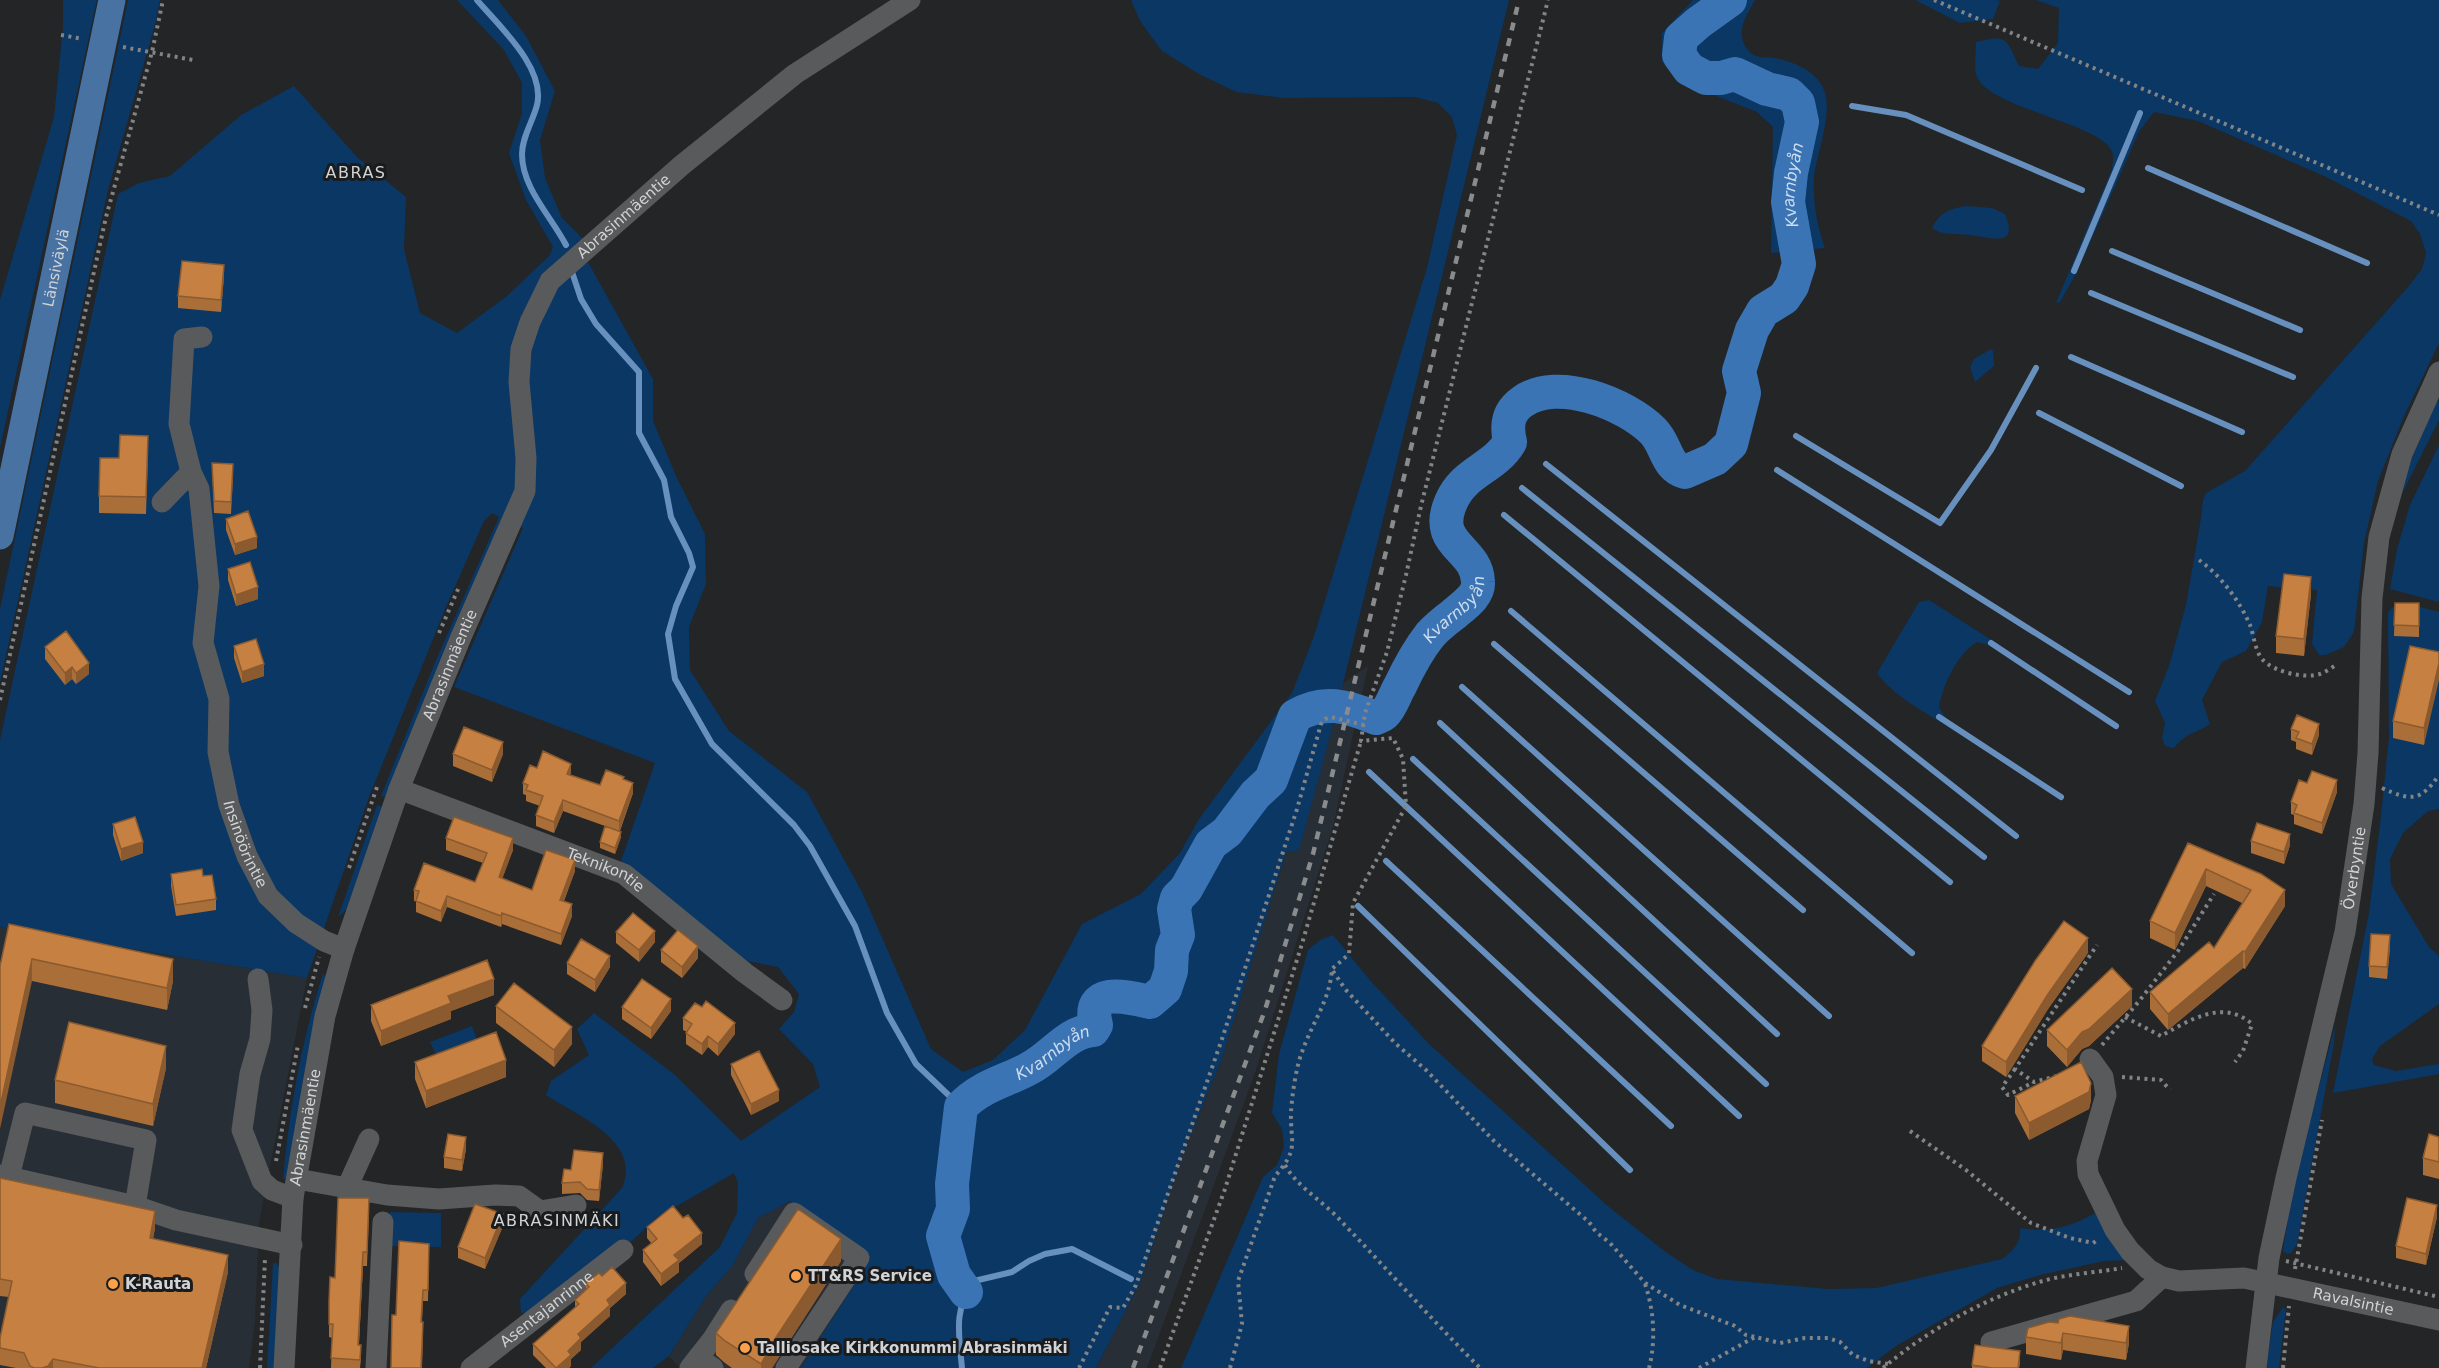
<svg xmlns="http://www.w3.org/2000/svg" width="2439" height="1368" font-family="'DejaVu Sans',sans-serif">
<rect width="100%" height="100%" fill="#232527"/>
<path fill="#282e35" d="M1368 666 1333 827 1256 1070 1147 1368H1096L1141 1281 1182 1156 1222 1058 1286 852 1333 725 1343 683Z
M0 927 307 978 259 1223 255 1322 249 1368H0Z
M790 1201 870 1260 801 1368H680L669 1356 707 1295 733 1265 758 1218Z"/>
<path fill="#0a3764" d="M63 0H97L0 448V300L54 117 63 27Z
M128 0H160L155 25 108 190 0 683V609Z
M457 0H498L526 36 555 91 540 140 545 178 562 218 585 241 562 278 588 262 653 379V421L677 478 705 534 706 584 689 627 690 670 729 731 807 792 862 892 931 1049 963 1072 993 1060 1025 1030 1082 924 1141 894 1180 853 1199 819 1292 693 1314 636 1427 268 1457 135 1452 117 1438 103 1415 97 1284 98 1236 92 1199 74 1162 51 1140 21 1131 0H1509L1333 725 1299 850 1286 852 1222 1058 1182 1156 1141 1281 1096 1368H801L870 1260 790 1201 758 1218 733 1265 707 1295 669 1356 653 1368H591L720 1247 737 1213 738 1183 734 1173 656 1218 634 1239 534 1312 521 1313 520 1299 622 1188C643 1141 576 1115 546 1095L551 1081 589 1055 577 1029 594 1013 675 1075 741 1141 820 1087 813 1064 779 1029 794 1012 799 994 778 967 742 960 621 861 655 763 454 687 523 528 506 520 387 797 381 796 436 660 499 517 492 513 484 521 446 607 369 797 307 978 0 927V740L118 194 139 183 170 176 241 115 294 86 357 157 406 197 404 249 420 313 457 333 507 296 550 255 553 247 526 200 509 153 522 114V83L504 50Z
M1693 0H1755C1750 9 1743 20 1742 29 1740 39 1746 52 1756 56 1761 58 1768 57 1774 58 1791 61 1812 69 1821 84 1837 109 1815 154 1814 180 1813 204 1817 225 1825 248L1771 253 1773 127 1757 112 1686 84 1662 62V33Z
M1915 0H1997L2000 1 1993 19 1960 23Z
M2036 0H2439V343L2404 416 2378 481 2364 543 2354 632 2344 647 2326 655H2319L2312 644 2317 590 2268 586 2262 622 2246 651 2222 662 2202 700 2210 724C2194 735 2188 731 2174 748L2165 746 2162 738 2165 723 2155 701 2169 666 2186 605 2201 518 2203 500 2206 493 2245 471 2408 287 2422 269 2426 253 2420 234 2411 221 2324 176 2198 121 2154 112 2139 132 2077 272 2060 302 2056 303 2112 169C2112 164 2114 159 2113 155 2108 123 1984 109 1976 74 1974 65 1976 52 1976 42 2008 34 2006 39 2019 66L2038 69 2058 43 2059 8Z
M1966 206 1992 208 2005 214C2020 249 1989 237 1969 235 1956 233 1942 236 1932 228 1940 212 1949 209 1966 206Z
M1991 349 1993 351 1994 366 1975 382 1970 367 1974 359Z
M2439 401V420L2402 494 2408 467 2436 403Z
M2439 445V602L2390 589 2397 549 2410 505Z
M1929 600 1993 641 1989 645 1977 642C1957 654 1943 685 1939 707L1946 718 1958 727 1954 731C1931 715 1892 696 1877 673L1919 602Z
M2405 603 2439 612V809L2428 811 2403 833 2390 859 2391 884 2429 947 2439 956V1004L2380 1046 2372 1059 2374 1065 2396 1071 2439 1064V1074L2333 1093 2369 913 2381 816 2389 737 2388 612 2394 606Z
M377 805 383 807 347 909 338 917Z
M1333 935 1369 979 1429 1044 1609 1207 1667 1253 1693 1270 1717 1279 1828 1289 1876 1288 2002 1259C2014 1250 2021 1243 2020 1228 2048 1233 2071 1227 2095 1213L2128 1260 2104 1261 2040 1275 1997 1288 1896 1346 1867 1368H1181L1263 1177 1277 1165 1284 1147 1282 1129 1272 1113 1279 1054 1308 950 1320 940Z
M323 973 326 977 290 1170 285 1179H283C289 1110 302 1039 323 973Z
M472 1026 477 1039 436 1055 430 1042Z
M2335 1026 2334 1043 2297 1244 2291 1253 2287 1254 2283 1251 2292 1190Z
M390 1212 441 1213V1247L389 1246Z
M273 1263H277L280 1270 274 1368H267Z
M2283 1307 2286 1309 2279 1368H2266L2273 1322Z"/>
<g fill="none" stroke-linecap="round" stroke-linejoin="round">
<path stroke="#6890be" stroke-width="6" d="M477 0C499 26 546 68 537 105 533 121 522 137 522 154 522 188 551 216 566 245
M1852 106 1906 115 2082 190
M2148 168 2367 263
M2112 251 2300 330
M571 269 581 299 596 324 639 372V433L664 480 671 517 689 553 693 567 676 606 668 634 675 679 712 744 794 825 810 846 855 926 887 1013 916 1064 961 1107
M2074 271 2140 113
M2091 293 2293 377
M2071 357 2242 432
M2039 413 2181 486
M1796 436 1940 523 1991 450 2036 368
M1546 464 2016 836
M1777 470 2129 692
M1522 488 1984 857
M1504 515 1950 882
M1511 611 1912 953
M1991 643 2116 726
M1494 644 1803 910
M1462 687 1829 1016
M1939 717 2061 797
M1440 723 1777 1034
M1413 759 1766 1084
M1369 772 1739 1116
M1386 861 1671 1126
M1358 906 1630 1170
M962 1368C959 1335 953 1309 974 1281L1012 1272 1029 1261 1045 1254 1072 1249 1131 1279"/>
<path stroke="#3b74b4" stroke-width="34" id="s1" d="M966 1292 954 1275 943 1236 953 1209 952 1184 961 1107C980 1086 1007 1081 1030 1068 1052 1057 1067 1032 1093 1030L1096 1025C1085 985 1129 997 1150 1002L1165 989 1171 971 1172 950 1178 935 1174 909 1177 898 1186 889 1211 844 1227 832 1255 795 1271 780 1295 716C1323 699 1347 706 1376 718 1379 717 1382 716 1384 714 1391 708 1395 694 1400 686 1408 669 1418 650 1430 635 1437 627 1446 620 1454 614 1463 606 1479 596 1478 582 1477 547 1432 546 1451 502 1464 471 1494 469 1510 442 1506 425 1508 412 1522 402 1557 376 1626 404 1653 431 1667 445 1665 466 1685 472L1715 459 1731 444 1744 393 1739 371 1752 330 1763 311 1784 298 1792 286 1799 264 1788 202 1791 173 1802 122 1798 103 1789 94 1767 89 1735 74 1721 78H1706L1689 69 1679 55 1681 38 1698 23 1730 0"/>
<path stroke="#828486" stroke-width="4" stroke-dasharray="3 4.5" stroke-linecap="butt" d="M1934 0 2439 215
M61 35 83 39
M123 47 193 60
M2199 560C2221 576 2239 600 2250 625 2254 635 2255 652 2263 660 2274 672 2305 679 2320 674 2326 672 2331 668 2336 665
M439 633 459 587
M0 700 106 217 152 52 163 0
M2382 788C2411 801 2420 802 2439 775
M349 868 377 787
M1333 971 1345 989 1395 1043 1426 1070 1494 1141 1589 1222 1596 1232 1610 1243 1645 1283 1680 1305 1735 1326 1746 1335 1755 1337
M305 1008 319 957
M2125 1017 2161 1036C2188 1021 2223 998 2252 1024L2243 1051 2235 1062
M2102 1045 2140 1000 2178 951 2214 894
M2015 1069 2002 1087 2008 1095 2034 1082
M2057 1076 2034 1082 2015 1069 2097 945
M2122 1077 2161 1080 2170 1090
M1910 1131 1966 1170 2031 1223 2070 1238 2093 1243 2099 1239
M276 1161 298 1045
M1285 1165C1297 1187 1323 1201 1340 1220 1387 1269 1432 1320 1480 1368
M2286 1261 2439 1297
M2295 1269 2322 1120
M1645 1284C1654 1310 1656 1341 1649 1368
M260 1368 265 1258
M1079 1368 1110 1307 1123 1308 1136 1285 1222 1039 1297 809 1321 724 1325 719 1331 717 1364 725
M1160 1368 1225 1189 1301 947 1361 741
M1230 1368 1242 1324 1238 1281 1275 1176C1300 1148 1290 1143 1291 1112 1292 1096 1296 1067 1302 1052 1312 1023 1330 1000 1332 969L1349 954 1353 903 1406 806 1403 759 1393 738 1361 741 1365 713 1387 652 1406 575 1421 506 1548 0
M1699 1368 1755 1337 1780 1343 1805 1338H1828L1840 1342 1853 1355 1869 1361 1888 1364
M1883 1368C1927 1331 1981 1300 2036 1283 2063 1274 2094 1273 2122 1268
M2283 1368 2289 1306"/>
<g stroke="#585a5c" stroke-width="21">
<path id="s2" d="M202 337 184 339 179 424 191 472 199 489 209 586 203 643 219 699 218 752 229 805 247 856 268 896 296 923 324 941 344 949"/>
<path d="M162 502 191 472"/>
<path id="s3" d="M399 789 624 874 745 973 782 1000"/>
<path d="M258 979 262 1010 260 1039 250 1074 242 1130 262 1181 272 1190 293 1198"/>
<path id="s4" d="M2090 1059 2103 1077 2106 1095 2087 1161 2088 1174 2115 1230 2130 1251 2148 1269 2162 1277 2179 1281 2244 1278 2439 1320"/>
<path d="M0 1175 135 1206 176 1220 292 1245"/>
<path d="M9 1177 25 1113 146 1140 135 1206"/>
<path d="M297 1179 387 1195 439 1199 495 1195 519 1196 540 1211 576 1205"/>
<path d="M346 1190 369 1139"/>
<path d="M755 1274 794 1213 859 1258 786 1368"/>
<path d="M1991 1342 2136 1301 2162 1277"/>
<path d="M698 1358 713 1368"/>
<path id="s5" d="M284 1368 293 1198 325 1016 344 949 399 789 461 637 525 491 526 458 519 382 521 349 530 322 550 281 682 165 795 74 910 0"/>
<path d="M376 1368 383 1222"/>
<path id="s6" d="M471 1368 623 1250"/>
<path d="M690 1368 712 1340 731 1310"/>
<path id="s7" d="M2256 1368 2269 1258 2286 1178 2345 932 2364 804 2368 753 2372 598 2379 537 2402 454 2439 372"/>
</g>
<path stroke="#4772a2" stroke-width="27" id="s8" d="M0 536 112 0"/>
<path stroke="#8a8b8d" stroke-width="4.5" stroke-dasharray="8 8" stroke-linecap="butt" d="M1133 1368 1265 1010 1313 854 1519 0"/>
</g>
<path fill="#aa6e39" d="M224 276 221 312 178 308V296Z
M148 453 146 514 99 513V496L119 458Z
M212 463 233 475 231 514 214 513Z
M226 519 257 548 235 555 226 530Z
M228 569 258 599 236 606 228 580Z
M2311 594 2304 656 2276 653V636Z
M2395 603H2419V637L2394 636Z
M234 646 264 676 242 683 234 658Z
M45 647 89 674 76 684 72 679 65 685 45 659Z
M2439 652 2424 745 2393 738V721Z
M2291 729 2319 735 2312 755 2296 749V742L2291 740Z
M453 754H503L492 782 453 766Z
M537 768 571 775 600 785 624 779 633 793 620 831 621 837 615 854 600 848V842L605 826 563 811 554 833 536 826V815L540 806 526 801V795L523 794V783Z
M2307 783 2337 792 2322 834 2294 824V815L2291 814V802Z
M113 824 143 853 121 861 113 835Z
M446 838 513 850 502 878 532 890 575 871 564 901 572 916 561 945 502 924 501 927 447 907 441 922 416 912V901H414V890L475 882 483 863 446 850Z
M2251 841 2290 845 2284 864 2251 853Z
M2188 843 2285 906 2245 969 2243 968 2168 1030 2150 1009V992L2214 948 2242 903 2206 886 2175 950 2150 938V921Z
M171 874 203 876 216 899V910L176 916 171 886Z
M9 924 173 981 167 1010 32 981Z
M616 932 655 942 639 962 616 943Z
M2390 947 2387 979 2369 977V966Z
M661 950 698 958 682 978 661 962Z
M2088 953 2048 1009 2006 1077 1982 1061V1046Z
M567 963 610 967 595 992 567 974Z
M494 995 451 1011V1019L381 1046 371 1021V1005Z
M496 1006 572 1044 554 1067 496 1023Z
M2132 1006 2089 1046 2082 1049 2067 1067 2047 1046V1030Z
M622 1007 671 1011 651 1039 622 1019Z
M683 1018 735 1034 718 1056 708 1047 702 1055 686 1044V1033L687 1032 683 1030Z
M415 1062 506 1077 426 1108 415 1079Z
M731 1064 779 1101 751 1115 731 1075Z
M166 1068 153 1126 55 1103V1080Z
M2015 1096 2091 1100 2089 1109 2029 1140 2015 1113Z
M2439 1137V1179L2423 1175V1158Z
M466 1149 462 1171 444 1168V1157Z
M603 1164 599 1201 587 1200 580 1193 562 1194V1183L571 1170Z
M0 1178 155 1228 153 1239 228 1272 206 1368H16L0 1365V1338L9 1297 0 1296Z
M369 1212 367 1266H363L359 1345 361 1359 360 1368H331L332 1338 329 1337V1301L335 1278Z
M2437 1217 2426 1265 2396 1258V1246Z
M503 1226 485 1269 458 1258V1247Z
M647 1227 702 1244 679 1263V1272L661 1286 643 1262V1250L651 1243 647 1238Z
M429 1244 428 1301H423L422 1322 423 1334 422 1368H391L396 1315Z
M841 1261 772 1368H732L725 1363 716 1355V1333Z
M602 1276 626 1294 610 1308V1316L581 1342V1350L571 1359V1366L569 1368H546L533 1355V1344L575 1308V1300L586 1289V1283Z
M2058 1323 2129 1343 2126 1360 2063 1350 2061 1360 2026 1354V1337Z
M2020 1363 2019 1368H1972V1365Z"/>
<path fill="#8b5a2e" d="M224 265V276L221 312V300Z
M257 537V548L235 555V544Z
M2311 577V594L2304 656V639Z
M258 587V599L236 606V595Z
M89 663V674L76 684V673Z
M2439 663V680L2424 745V728Z
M264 664V676L242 683V672Z
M72 667V679L65 685V673Z
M2319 724V735L2312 755V744Z
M503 742V754L492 782V770Z
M571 764V774H567Z
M2337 780V792L2322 834V823Z
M633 783V793L619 832V821Z
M563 800V811L554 833V822Z
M621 832V837L615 854V848Z
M2290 834V845L2284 864V852Z
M513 838V850L499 888V877Z
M143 842V853L121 861V849Z
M575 860V871L560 911V900Z
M2206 869V886L2175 950V933Z
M2285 890V906L2245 969V952Z
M447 896V907L441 922V911Z
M572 904V916L561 945V934Z
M502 913V924L501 927V916Z
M655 931V942L639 962V950Z
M2390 935V947L2387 979V967Z
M2088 938V953L2048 1009 2006 1077V1062L2048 994Z
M698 946V958L682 978V967Z
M2243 951V968L2168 1030V1014Z
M610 956V967L595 992V980Z
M32 959V981L0 1129V1107Z
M173 959V981L167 1010V988Z
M494 979V995L451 1011V1019L381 1046V1031L448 996Z
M2132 989V1006L2089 1046 2082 1049 2067 1067V1050L2082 1032Z
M671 999V1011L651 1039V1028Z
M735 1023V1034L718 1056V1044Z
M572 1027V1044L554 1067V1050Z
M708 1036V1047L702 1055V1044Z
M166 1046V1068L153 1126V1104Z
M506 1060V1077L426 1108V1091Z
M2091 1083V1100L2089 1109 2029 1140V1123Z
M779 1090V1101L751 1115V1104Z
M466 1137V1149L462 1171V1160Z
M603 1153V1164L599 1201V1190Z
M2437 1205V1217L2426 1265V1254Z
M155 1211V1228L150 1255V1238Z
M503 1214V1226L485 1269V1258Z
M702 1233V1244L679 1263V1272L661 1286V1274L674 1255Z
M841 1239V1261L772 1368H761V1364L775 1339Z
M363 1252V1266L358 1359V1345Z
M228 1255V1272L206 1368H202Z
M626 1283V1294L610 1308V1316L581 1342V1350L571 1359V1366L569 1368H556L578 1334 607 1300Z
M2129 1326V1343L2126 1360V1343Z
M2063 1333V1350L2061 1360V1343Z
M2020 1351V1363L2019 1368H2018Z
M53 1359V1368H42Z"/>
<path fill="#c68042" stroke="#8b5a2e" stroke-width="1.5" d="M182 261 224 265 221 300 178 296Z
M120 435 148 436 146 497 99 496 100 458H119Z
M212 463 233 464 231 502 214 501Z
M248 511 257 537 235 544 226 519Z
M250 562 258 587 236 595 228 569Z
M2284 574 2311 577 2304 639 2276 636Z
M2395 603H2419V626L2394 625Z
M66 631 89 663 76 673 72 667 65 673 45 647Z
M256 639 264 664 242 672 234 646Z
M2410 646 2439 652V663L2424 728 2393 721Z
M2297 715 2319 724 2312 744 2296 738 2299 732 2291 729Z
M464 727 503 742 492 770 453 754Z
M543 751 571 764 567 774 600 785 606 770 624 777 623 779 633 783 619 821 563 800 554 822 536 815 543 796 526 790 528 785 523 783 530 765 537 768Z
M2312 771 2337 780 2322 823 2294 813 2297 805 2291 802 2299 780 2307 783Z
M135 817 143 842 121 849 113 824Z
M454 817 513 838 499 877 532 890 546 850 575 860 560 900 572 904 561 934 502 913 501 916 447 896 441 911 416 901 419 891 414 890 424 863 475 882 487 853 446 838Z
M2257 823 2290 834 2284 852 2251 841Z
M605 826 621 832 615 848 600 842Z
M2188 843 2261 874 2285 890 2245 952 2243 951 2168 1014 2150 992 2209 942 2214 948 2251 890 2206 869 2175 933 2150 921Z
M202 869 203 876 212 875 216 899 176 905 171 874Z
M633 913 655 931 639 950 616 932Z
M2064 921 2088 938 2048 994 2006 1062 1982 1046 2035 961Z
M9 924 173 959 167 988 32 959 0 1107V966Z
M678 930 698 946 682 967 661 950Z
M2371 934 2390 935 2387 967 2369 966Z
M581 939 610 956 595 980 567 963Z
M487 960 494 979 448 996 451 1003 381 1031 371 1005Z
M2112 968 2132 989 2089 1029 2082 1032 2067 1050 2047 1030Z
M642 979 671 999 651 1028 622 1007Z
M514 983 572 1027 554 1050 496 1006Z
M706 1001 735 1023 718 1044 708 1036 702 1044 686 1033 692 1024 683 1018 695 1003 702 1007Z
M69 1022 166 1046 153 1104 55 1080Z
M496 1032 506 1060 426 1091 415 1062Z
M759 1051 779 1090 751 1104 731 1064Z
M2081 1062 2091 1083 2089 1092 2029 1123 2015 1096Z
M448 1134 466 1137 462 1160 444 1157Z
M2429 1134 2439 1137V1162L2423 1158Z
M574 1150 603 1153 599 1190 587 1189 580 1182 562 1183 564 1169 571 1170Z
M0 1178 155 1211 150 1238 228 1255 202 1368H99L53 1359 48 1366 42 1368H34L30 1366 24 1353 0 1348V1338L12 1281 0 1279Z
M338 1198H369L367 1252H363L358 1345H361L360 1360 331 1358 333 1324H329V1301L330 1277 335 1278Z
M2407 1198 2437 1205 2426 1254 2396 1246Z
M475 1204 503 1214 485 1258 458 1247Z
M673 1206 683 1218 688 1215 702 1233 674 1255 679 1260 661 1274 643 1250 657 1239 647 1227Z
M798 1209 841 1239 775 1339 761 1364 725 1341 716 1333Z
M399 1241 429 1244 428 1290H423L421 1322H423L421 1368H391L392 1315H396Z
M612 1267 626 1283 607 1300 610 1305 578 1334 581 1338 568 1351 571 1355 556 1368 533 1344 579 1304 575 1300 589 1287 586 1283 599 1273 602 1276Z
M2070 1316 2129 1326 2126 1343 2063 1333 2061 1343 2026 1337 2028 1328 2049 1322 2058 1323 2059 1319Z
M1975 1345 2020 1351 2018 1368H1992L1972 1365Z"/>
<g fill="#f9a04d" stroke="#1a1b1d" stroke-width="2">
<circle cx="796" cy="1276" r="6"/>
<circle cx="113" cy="1284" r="6"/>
<circle cx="745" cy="1348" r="6"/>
</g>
<g text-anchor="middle" stroke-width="6" stroke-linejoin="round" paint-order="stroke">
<g font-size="15" fill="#d2d3d5" stroke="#1a1b1d">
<text dy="5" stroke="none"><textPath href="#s5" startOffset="1232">Abrasinmäentie</textPath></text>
<text dy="5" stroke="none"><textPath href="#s8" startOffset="274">Länsiväylä</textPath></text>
<text dy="5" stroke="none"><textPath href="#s5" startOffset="728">Abrasinmäentie</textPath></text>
<text dy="5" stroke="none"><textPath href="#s2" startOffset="534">Insinöörintie</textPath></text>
<text dy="5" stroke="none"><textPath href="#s7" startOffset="510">Överbyntie</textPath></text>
<text dy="5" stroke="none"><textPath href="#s3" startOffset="222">Teknikontie</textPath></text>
<text dy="5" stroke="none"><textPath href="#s5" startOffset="242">Abrasinmäentie</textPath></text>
<text dy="5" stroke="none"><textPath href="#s4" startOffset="446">Ravalsintie</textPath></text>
<text dy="5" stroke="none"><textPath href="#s6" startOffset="96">Asentajanrinne</textPath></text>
</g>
<g font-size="15" font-weight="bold" fill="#d2d3d5" stroke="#1a1b1d" text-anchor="start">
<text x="808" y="1281">TT&amp;RS Service</text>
<text x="125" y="1289">K-Rauta</text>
<text x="757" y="1353">Talliosake Kirkkonummi Abrasinmäki</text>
</g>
<g font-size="16" letter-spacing="1.5" fill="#d2d3d5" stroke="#1a1b1d">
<text x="356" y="178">ABRAS</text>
<text x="557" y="1226">ABRASINMÄKI</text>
</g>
<g font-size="16" font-style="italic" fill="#ceddef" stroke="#1a1b1d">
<text dy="6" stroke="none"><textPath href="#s1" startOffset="1778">Kvarnbyån</textPath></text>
<text dy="6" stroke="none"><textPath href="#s1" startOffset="987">Kvarnbyån</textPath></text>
<text dy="6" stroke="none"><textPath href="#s1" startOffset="300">Kvarnbyån</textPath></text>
</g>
</g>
</svg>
